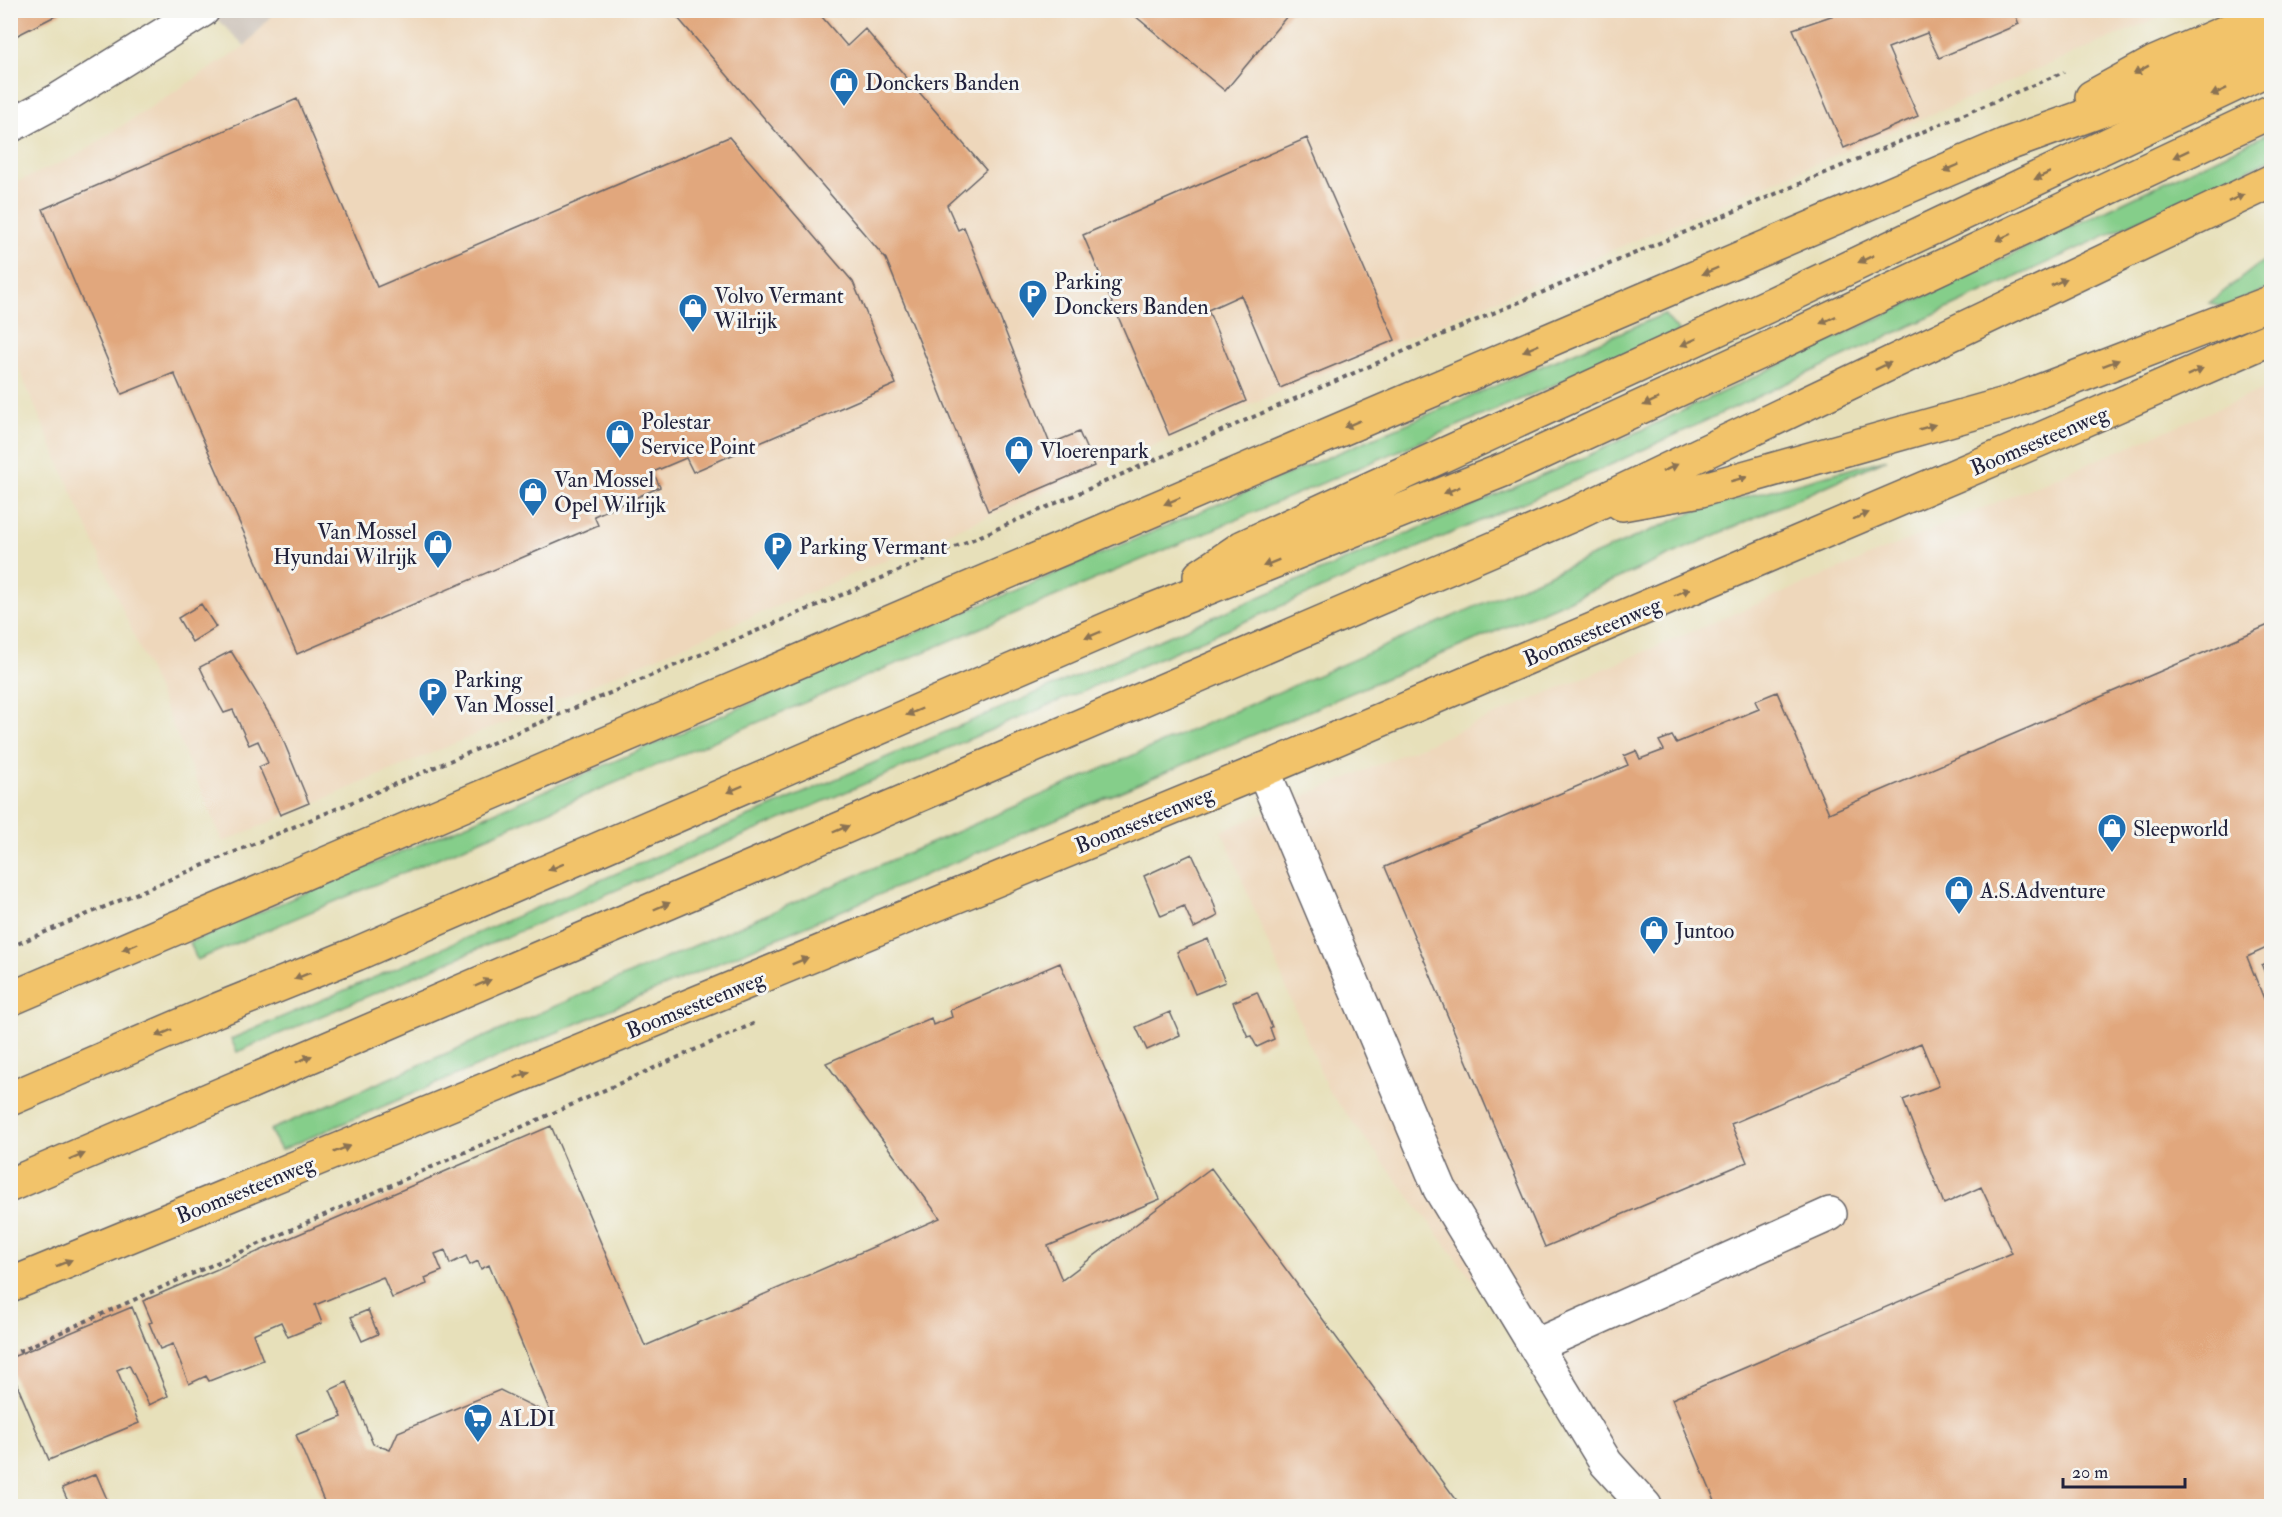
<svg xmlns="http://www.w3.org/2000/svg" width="2282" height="1517" font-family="'IM FELL Double Pica',serif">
<rect width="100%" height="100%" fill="#f6f6f2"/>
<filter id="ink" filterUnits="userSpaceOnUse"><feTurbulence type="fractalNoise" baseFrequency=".0167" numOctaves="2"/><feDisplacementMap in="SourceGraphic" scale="12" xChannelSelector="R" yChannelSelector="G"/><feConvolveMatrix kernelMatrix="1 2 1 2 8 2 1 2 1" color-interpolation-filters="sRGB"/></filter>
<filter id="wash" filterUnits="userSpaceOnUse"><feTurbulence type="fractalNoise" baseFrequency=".008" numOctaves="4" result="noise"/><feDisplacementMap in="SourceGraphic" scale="24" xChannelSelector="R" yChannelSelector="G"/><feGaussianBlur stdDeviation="1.35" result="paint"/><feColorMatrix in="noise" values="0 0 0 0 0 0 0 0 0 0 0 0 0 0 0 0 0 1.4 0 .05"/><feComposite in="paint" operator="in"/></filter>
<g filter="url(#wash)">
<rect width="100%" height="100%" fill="#e7e0ba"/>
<path fill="#eed7bb" d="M275 11H2174L223 842 11 351 10 185 74 157 245 46Z
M2271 386V1506H1645L1328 1090 1222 831Z"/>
<path fill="#ccc2b9" d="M208 11H275L245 46Z"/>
<path fill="#85ce8a" stroke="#547862" stroke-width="1.5" d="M2271 132V159L1597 471 237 1052 231 1039 1583 458Z
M2271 255V288L2226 306 2209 303Z
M1664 314 1679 332 197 960 190 942Z
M1887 459 1569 600 281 1150 270 1130 1698 510Z"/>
<g id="blocks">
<path fill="#e1a77d" d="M10 10H60L61 13 10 39Z
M671 10H816L847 46 865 29 986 170 947 205 958 230 964 227 1050 444 1079 432 1094 466 988 511 886 259Z
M1128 10H1292L1225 91Z
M1832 10H2013L2019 24 1939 58 1927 33 1888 48 1918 116 1844 148 1793 29 1834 15Z
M297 99 377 287 729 137 853 282 896 384 693 472 686 458 653 472 660 487 594 516 598 525 297 654 174 373 122 394 43 209Z
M1307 138 1395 340 1280 388 1241 295 1208 310 1246 401 1169 435 1083 235Z
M201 604 216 627 192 642 178 618Z
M2271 624V946L2247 957 2271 1016V1506H1763L1761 1501 1746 1506H1717L1672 1399 2012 1253 1981 1187 1944 1204 1903 1100 1939 1086 1921 1043 1731 1124 1747 1162 1545 1247 1385 867 1628 765 1624 756 1636 751 1640 759 1664 750 1659 741 1672 736 1676 743 1759 709 1755 701 1777 692 1829 813Z
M231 651 279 730 309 803 280 815 259 767 268 763 258 741 249 745 233 710 224 713 209 686 200 667Z
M1192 854 1211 895 1218 916 1194 928 1184 906 1161 916 1144 876Z
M1208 939 1225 982 1195 994 1177 952Z
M2271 962V988L2262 966Z
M1060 963 1160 1199 1048 1246 1062 1280 1211 1168 1461 1506H326L296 1435 342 1417 330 1390 347 1382 373 1444 390 1450 398 1432 500 1390 552 1416 489 1265 481 1269 478 1261 470 1265 466 1256 450 1264 445 1250 435 1254 442 1271 425 1278 427 1284 392 1298 383 1277 315 1305 322 1323 288 1337 281 1322 253 1334 263 1360 209 1381 206 1376 189 1384 173 1344 160 1349 149 1323 152 1322 143 1301 551 1126 645 1346 940 1218 826 1063 931 1018 933 1025 952 1017 950 1010Z
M1257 992 1272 1027 1270 1028 1274 1039 1257 1047 1251 1036 1248 1037 1233 1002Z
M1170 1012 1180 1035 1147 1050 1136 1027Z
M132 1307 168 1396 149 1405 129 1365 117 1370 139 1423 49 1460 10 1368V1358Z
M368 1310 378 1334 362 1341 351 1317Z
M96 1474 110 1506H70L62 1488Z"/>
</g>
</g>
<g filter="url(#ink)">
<use href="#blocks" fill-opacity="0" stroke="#676467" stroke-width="1.5"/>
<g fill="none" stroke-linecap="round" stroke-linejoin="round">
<g stroke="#676467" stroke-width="36">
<path id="minor" d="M10 126 58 100 203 10
M1263 770 1440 1189 1606 1463 1645 1506
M1535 1346 1830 1214"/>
</g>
<g stroke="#676467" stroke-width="36">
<path id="major" d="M2092 97 2154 63 2272 12
M10 999 2005 145 2161 89 2272 42
M10 1285 1263 770 2041 439 2272 338"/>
</g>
<g stroke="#676467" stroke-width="36">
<path id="highway" d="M1622 504 1701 490 2009 403 2272 302
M1200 576 1243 547 1772 304 2272 67
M10 1099 217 1010 356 954 1147 612 1506 469 1758 353 2272 111
M10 1185 1579 512 2272 181"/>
</g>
<path stroke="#676467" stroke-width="4" stroke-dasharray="4.5 4.5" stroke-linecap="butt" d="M10 947 976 538 1425 342 2064 72
M10 1355 755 1023"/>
<use href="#minor" stroke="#fff" stroke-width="33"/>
<use href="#major" stroke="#f2c36a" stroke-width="33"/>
<use href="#highway" stroke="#f2c36a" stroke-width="33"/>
</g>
<defs><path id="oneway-solid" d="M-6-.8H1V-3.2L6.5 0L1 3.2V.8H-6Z" transform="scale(1.5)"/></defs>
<g fill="#8a7252">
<use href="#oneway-solid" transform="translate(2141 70) rotate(151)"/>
<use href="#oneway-solid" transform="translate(2219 92) rotate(155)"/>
<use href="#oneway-solid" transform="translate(2181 154) rotate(155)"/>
<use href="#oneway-solid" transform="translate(1951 168) rotate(157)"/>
<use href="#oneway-solid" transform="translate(2042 176) rotate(155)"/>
<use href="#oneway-solid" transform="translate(2236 198) rotate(-25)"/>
<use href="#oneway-solid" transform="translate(2004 237) rotate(155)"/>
<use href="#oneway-solid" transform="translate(1866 259) rotate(155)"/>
<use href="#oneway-solid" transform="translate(1710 271) rotate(157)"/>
<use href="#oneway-solid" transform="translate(2059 282) rotate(-25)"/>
<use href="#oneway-solid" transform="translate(1828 320) rotate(155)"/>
<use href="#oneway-solid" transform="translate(1689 342) rotate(156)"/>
<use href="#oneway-solid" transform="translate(1531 348) rotate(157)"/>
<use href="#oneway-solid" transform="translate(2111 363) rotate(-21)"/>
<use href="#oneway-solid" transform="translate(1883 366) rotate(-25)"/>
<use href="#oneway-solid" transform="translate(2195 372) rotate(-24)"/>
<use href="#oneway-solid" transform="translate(1651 402) rotate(155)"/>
<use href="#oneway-solid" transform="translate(1352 424) rotate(157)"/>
<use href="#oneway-solid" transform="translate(1927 427) rotate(-16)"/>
<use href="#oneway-solid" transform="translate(1670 468) rotate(-26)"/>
<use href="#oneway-solid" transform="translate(1739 479) rotate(-15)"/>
<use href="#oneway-solid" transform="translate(1452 490) rotate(158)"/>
<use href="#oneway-solid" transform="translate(1172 501) rotate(157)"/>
<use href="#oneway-solid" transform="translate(1861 516) rotate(-23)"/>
<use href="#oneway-solid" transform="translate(1271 563) rotate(158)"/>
<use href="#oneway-solid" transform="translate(1682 592) rotate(-23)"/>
<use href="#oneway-solid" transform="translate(1093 635) rotate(157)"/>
<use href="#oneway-solid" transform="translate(914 712) rotate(157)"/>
<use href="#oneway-solid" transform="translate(735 789) rotate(157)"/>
<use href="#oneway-solid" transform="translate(841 829) rotate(-23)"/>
<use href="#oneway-solid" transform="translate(556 867) rotate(157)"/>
<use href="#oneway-solid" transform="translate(662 906) rotate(-23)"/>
<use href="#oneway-solid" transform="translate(130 947) rotate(157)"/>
<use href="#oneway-solid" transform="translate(800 961) rotate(-22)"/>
<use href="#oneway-solid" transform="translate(302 976) rotate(158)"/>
<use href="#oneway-solid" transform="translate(483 983) rotate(-23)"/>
<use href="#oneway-solid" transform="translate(164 1033) rotate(157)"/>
<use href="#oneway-solid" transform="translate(304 1059) rotate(-23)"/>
<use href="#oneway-solid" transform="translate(522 1075) rotate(-22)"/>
<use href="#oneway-solid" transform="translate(342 1149) rotate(-22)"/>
<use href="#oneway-solid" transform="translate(77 1157) rotate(-23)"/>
<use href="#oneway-solid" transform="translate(64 1263) rotate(-22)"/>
</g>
</g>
<defs>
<g id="shop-pin" transform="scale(1.5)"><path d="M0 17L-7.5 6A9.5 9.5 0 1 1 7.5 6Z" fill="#1f6fb2" stroke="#f6f6f2"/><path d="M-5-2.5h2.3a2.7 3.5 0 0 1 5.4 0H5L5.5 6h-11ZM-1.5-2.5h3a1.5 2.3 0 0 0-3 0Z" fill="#fff"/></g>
<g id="parking-pin" transform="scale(1.5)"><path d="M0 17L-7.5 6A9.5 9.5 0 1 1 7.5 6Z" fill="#1f6fb2" stroke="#f6f6f2"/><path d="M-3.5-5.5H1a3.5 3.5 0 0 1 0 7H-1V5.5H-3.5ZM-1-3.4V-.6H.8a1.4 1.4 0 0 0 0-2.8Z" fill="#fff"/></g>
<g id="supermarket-pin" transform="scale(1.5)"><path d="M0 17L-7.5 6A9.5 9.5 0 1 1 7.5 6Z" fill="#1f6fb2" stroke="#f6f6f2"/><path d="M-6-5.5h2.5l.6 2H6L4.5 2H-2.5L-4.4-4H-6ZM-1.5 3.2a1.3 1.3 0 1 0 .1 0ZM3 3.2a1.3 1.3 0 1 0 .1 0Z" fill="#fff"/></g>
</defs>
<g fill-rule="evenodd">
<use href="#shop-pin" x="844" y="82"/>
<use href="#parking-pin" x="1033" y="294"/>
<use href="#shop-pin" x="693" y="308"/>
<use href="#shop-pin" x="620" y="434"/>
<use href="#shop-pin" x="1019" y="450"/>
<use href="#shop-pin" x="533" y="492"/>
<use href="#shop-pin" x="438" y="544"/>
<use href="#parking-pin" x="778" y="546"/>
<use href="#parking-pin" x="433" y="692"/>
<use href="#shop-pin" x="2112" y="828"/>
<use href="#shop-pin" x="1959" y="890"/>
<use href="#shop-pin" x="1654" y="930"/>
<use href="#supermarket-pin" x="478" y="1418"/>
</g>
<g text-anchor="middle" stroke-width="6" stroke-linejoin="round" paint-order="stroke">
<g font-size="22" fill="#22223b" stroke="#f6f6f2" text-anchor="start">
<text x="865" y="90">Donckers Banden</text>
<text x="1054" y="289">Parking<tspan x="1054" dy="25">Donckers Banden</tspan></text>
<text x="714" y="303">Volvo Vermant<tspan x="714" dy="25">Wilrijk</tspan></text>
<text x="641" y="429">Polestar<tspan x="641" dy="25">Service Point</tspan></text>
<text x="1040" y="458">Vloerenpark</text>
<text x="554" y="487">Van Mossel<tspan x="554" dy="25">Opel Wilrijk</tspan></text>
<text x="417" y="539" text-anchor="end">Van Mossel<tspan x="417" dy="25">Hyundai Wilrijk</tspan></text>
<text x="799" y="554">Parking Vermant</text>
<text x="454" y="687">Parking<tspan x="454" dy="25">Van Mossel</tspan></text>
<text x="2133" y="836">Sleepworld</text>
<text x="1980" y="898">A.S.Adventure</text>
<text x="1675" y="938">Juntoo</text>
<text x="499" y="1426">ALDI</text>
</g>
<g font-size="22" fill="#22223b" stroke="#f6f6f2">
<text transform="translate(2039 440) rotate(-23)" y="8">Boomsesteenweg</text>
<text transform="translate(1592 631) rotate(-23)" y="8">Boomsesteenweg</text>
<text transform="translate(1144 819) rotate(-22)" y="8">Boomsesteenweg</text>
<text transform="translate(695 1004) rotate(-22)" y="8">Boomsesteenweg</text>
<text transform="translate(245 1189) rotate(-22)" y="8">Boomsesteenweg</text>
</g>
</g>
<rect width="2282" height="1517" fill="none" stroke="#f6f6f2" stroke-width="36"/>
<path d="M2063 1478v9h122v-9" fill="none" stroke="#22223b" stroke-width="3"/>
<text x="2072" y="1478" font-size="18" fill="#22223b" stroke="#f6f6f2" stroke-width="4.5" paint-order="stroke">20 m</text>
</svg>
